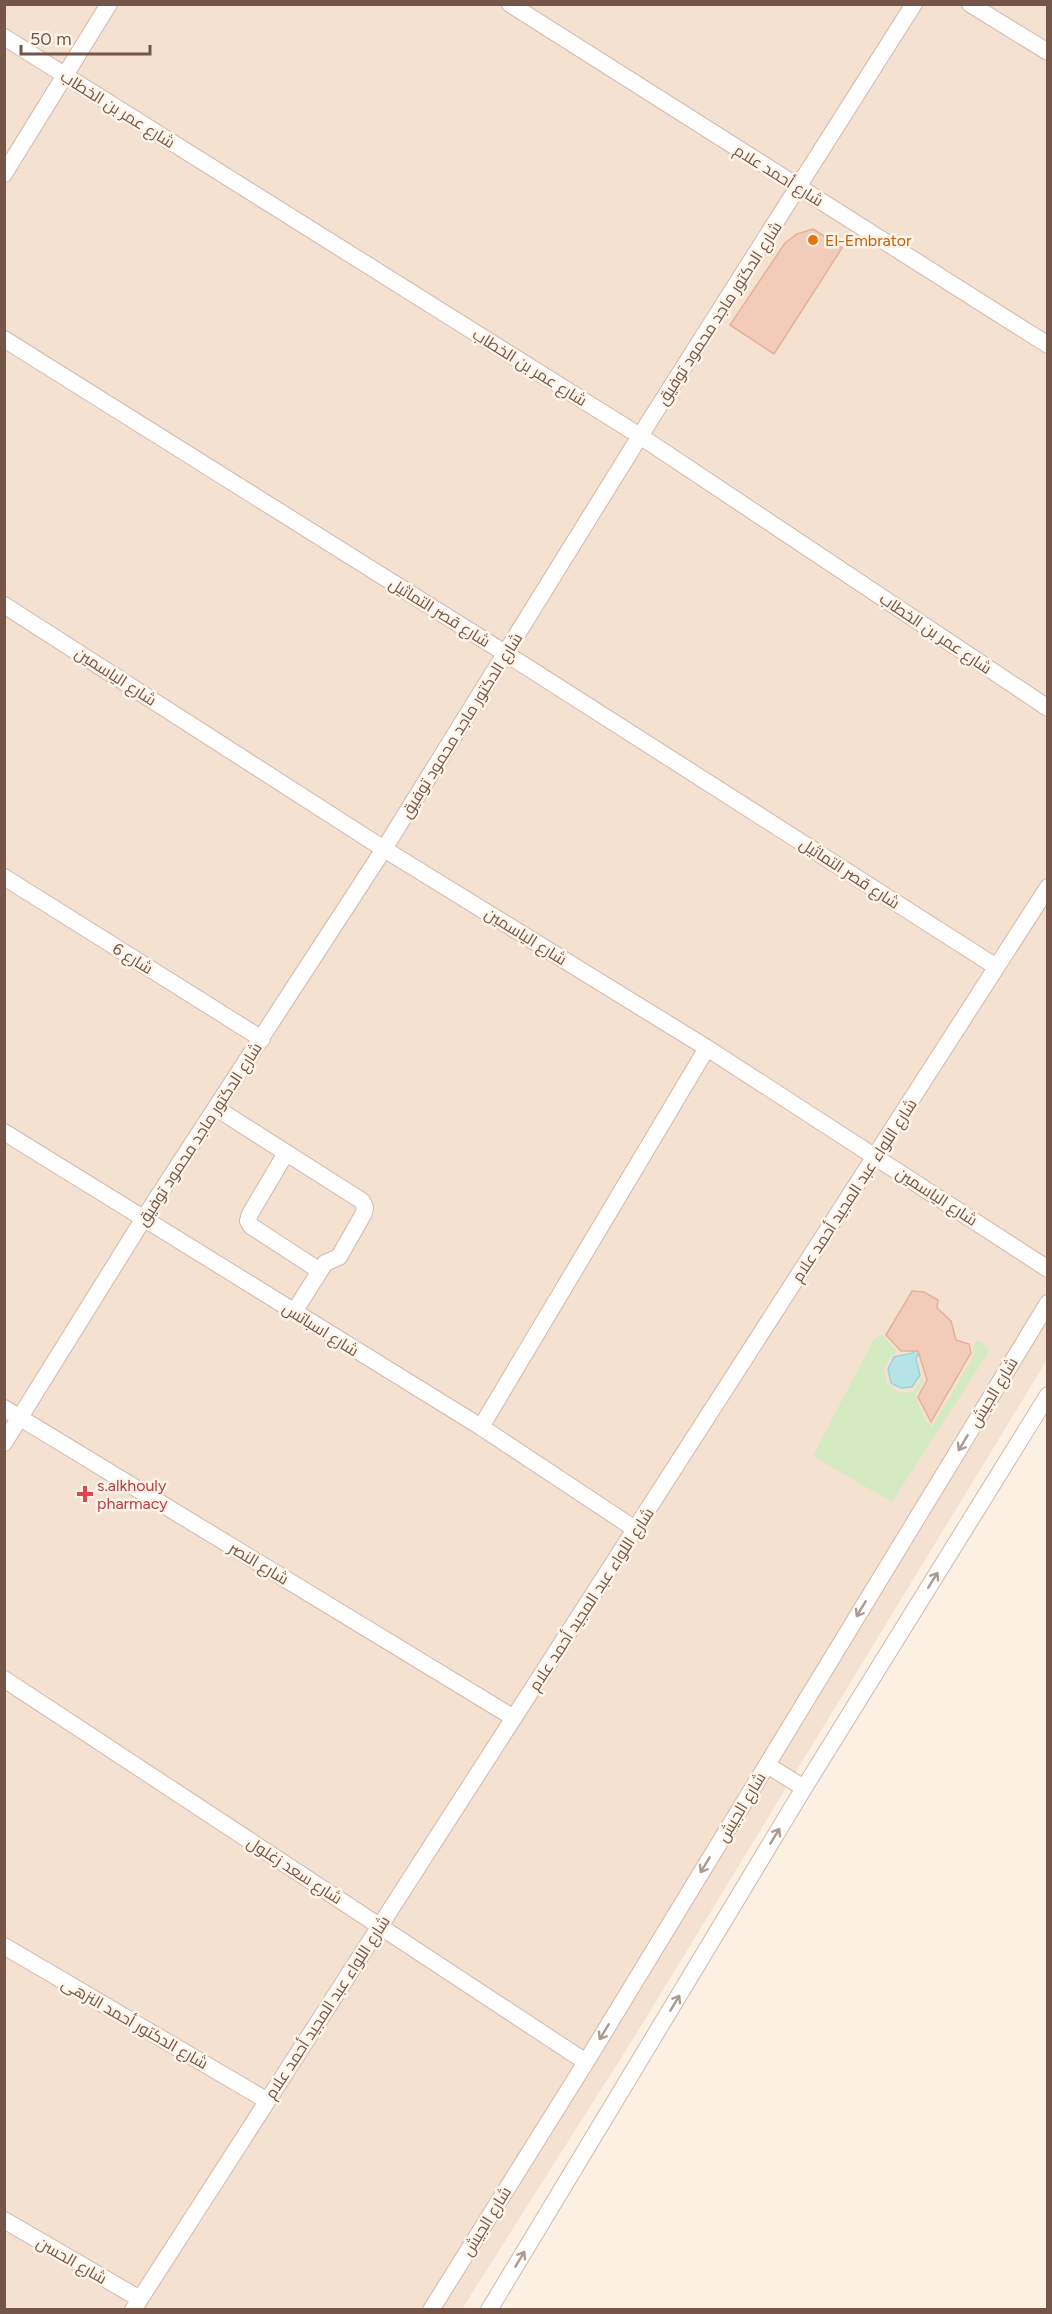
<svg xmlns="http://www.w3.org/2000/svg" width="1052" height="2314" font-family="Figtree,Cairo,sans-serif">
<rect width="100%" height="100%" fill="#fcf0e2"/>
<path fill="#f4e1d0" d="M5 5H1047V1360L633 2039 462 2309 5 2310Z"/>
<path fill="#d4eac0" d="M882 1335 897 1351 891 1356 884 1367 887 1384 900 1393 913 1392 923 1377 924 1380 915 1396 926 1421 932 1427 974 1355 973 1346 977 1340 983 1343 989 1351 892 1502 813 1456 874 1339Z"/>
<path fill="#b6e3e6" stroke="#9cd3d8" stroke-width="1.5" d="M914 1345 919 1352 916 1359 920 1375 912 1387 901 1388 891 1383 888 1369 894 1357 913 1353Z"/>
<path fill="#f2ccb9" stroke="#e5b199" stroke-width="1.5" d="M813 229 842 248 774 354 730 325 785 243 797 234Z
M912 1291 924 1292 938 1300 937 1308 951 1321 956 1340 969 1344 971 1353 931 1422 918 1397 927 1380 918 1351H901L886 1335Z"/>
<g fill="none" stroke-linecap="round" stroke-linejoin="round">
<g stroke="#d0b9ac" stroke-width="18">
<path id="minor" d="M510 4 1048 345
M970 4 1048 52
M4 37 640 436 1048 708
M4 174 109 4
M4 339 505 653 995 966
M4 605 384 849 707 1048 1048 1269
M4 877 262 1039
M216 1108 362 1201 365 1207 364 1213 339 1257 325 1263 294 1312
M4 1132 481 1427 635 1529
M286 1153 250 1214 248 1221 251 1226 320 1271
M4 1408 514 1718
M481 1427 707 1048
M4 1443 144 1218 384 849 640 436 914 4
M4 1679 586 2062
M767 1765 804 1788
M4 1946 266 2100
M4 2220 140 2299
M133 2310 1048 887
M431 2310 586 2062 1048 1303
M489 2310 804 1788 1048 1395"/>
</g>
<use href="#minor" stroke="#fff" stroke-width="16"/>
</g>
<defs><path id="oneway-shaft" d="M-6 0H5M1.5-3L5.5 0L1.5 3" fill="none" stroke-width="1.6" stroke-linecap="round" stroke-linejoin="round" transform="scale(1.5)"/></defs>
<g stroke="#ac9991">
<use href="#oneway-shaft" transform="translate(963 1443) rotate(121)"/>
<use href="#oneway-shaft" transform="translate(933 1580) rotate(-58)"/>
<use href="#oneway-shaft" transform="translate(861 1609) rotate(121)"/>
<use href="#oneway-shaft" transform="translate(775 1836) rotate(-59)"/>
<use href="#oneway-shaft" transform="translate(705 1865) rotate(121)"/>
<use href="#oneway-shaft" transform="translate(675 2003) rotate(-59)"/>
<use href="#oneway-shaft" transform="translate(604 2032) rotate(121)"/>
<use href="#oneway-shaft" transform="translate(520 2259) rotate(-59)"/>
</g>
<circle fill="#e8710a" stroke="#fff5e8" stroke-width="2" cx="813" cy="240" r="6"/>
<path fill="#e0444e" stroke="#fff5e8" stroke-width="2" d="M82 1485h6v6h6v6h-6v6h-6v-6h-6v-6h6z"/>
<g text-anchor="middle" stroke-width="5" stroke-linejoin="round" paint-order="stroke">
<g font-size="16" fill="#745548" stroke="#fff5e8">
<text transform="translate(118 109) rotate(32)" y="6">شارع عمر بن الخطاب</text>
<text transform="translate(779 175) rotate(32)" y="6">شارع أحمد علام</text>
<text transform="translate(719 313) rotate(-57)" y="6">شارع الدكتور ماجد محمود توفيق</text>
<text transform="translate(530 367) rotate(32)" y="6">شارع عمر بن الخطاب</text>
<text transform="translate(440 612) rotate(32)" y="6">شارع قصر التماثيل</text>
<text transform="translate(936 633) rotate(34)" y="6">شارع عمر بن الخطاب</text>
<text transform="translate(116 676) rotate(33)" y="6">شارع الياسمين</text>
<text transform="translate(461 725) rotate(-58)" y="6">شارع الدكتور ماجد محمود توفيق</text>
<text transform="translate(850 873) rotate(33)" y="6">شارع قصر التماثيل</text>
<text transform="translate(526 936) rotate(32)" y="6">شارع الياسمين</text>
<text transform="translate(133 958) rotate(32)" y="6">شارع 6</text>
<text transform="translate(199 1134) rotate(-57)" y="6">شارع الدكتور ماجد محمود توفيق</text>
<text transform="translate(854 1190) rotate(-57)" y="6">شارع اللواء عبد المجيد أحمد علام</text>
<text transform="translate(937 1196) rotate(33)" y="6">شارع الياسمين</text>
<text transform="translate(321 1329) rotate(32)" y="6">شارع اسباتس</text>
<text transform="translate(993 1392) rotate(-59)" y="6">شارع الجيش</text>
<text transform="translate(259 1563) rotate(31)" y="6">شارع النصر</text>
<text transform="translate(591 1599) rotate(-57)" y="6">شارع اللواء عبد المجيد أحمد علام</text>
<text transform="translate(741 1807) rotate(-59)" y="6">شارع الجيش</text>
<text transform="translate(295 1870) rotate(33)" y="6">شارع سعد زغلول</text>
<text transform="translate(327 2007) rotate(-57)" y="6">شارع اللواء عبد المجيد أحمد علام</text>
<text transform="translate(135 2023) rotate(30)" y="6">شارع الدكتور أحمد النزهى</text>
<text transform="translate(486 2221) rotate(-58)" y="6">شارع الجيش</text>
<text transform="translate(72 2260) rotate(30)" y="6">شارع الحسن</text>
</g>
<g font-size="16" fill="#c56008" stroke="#fff5e8" text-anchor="start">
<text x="825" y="246">El-Embrator</text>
</g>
<g font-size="16" fill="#be3a42" stroke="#fff5e8" text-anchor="start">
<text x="97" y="1491">s.alkhouly<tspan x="97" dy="18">pharmacy</tspan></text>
</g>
</g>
<rect width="1052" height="2314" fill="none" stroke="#745548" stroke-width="12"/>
<path d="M21 45v9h129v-9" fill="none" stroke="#745548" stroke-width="3"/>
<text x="30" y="45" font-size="18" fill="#745548" stroke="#fff5e8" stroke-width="4.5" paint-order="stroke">50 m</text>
</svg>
